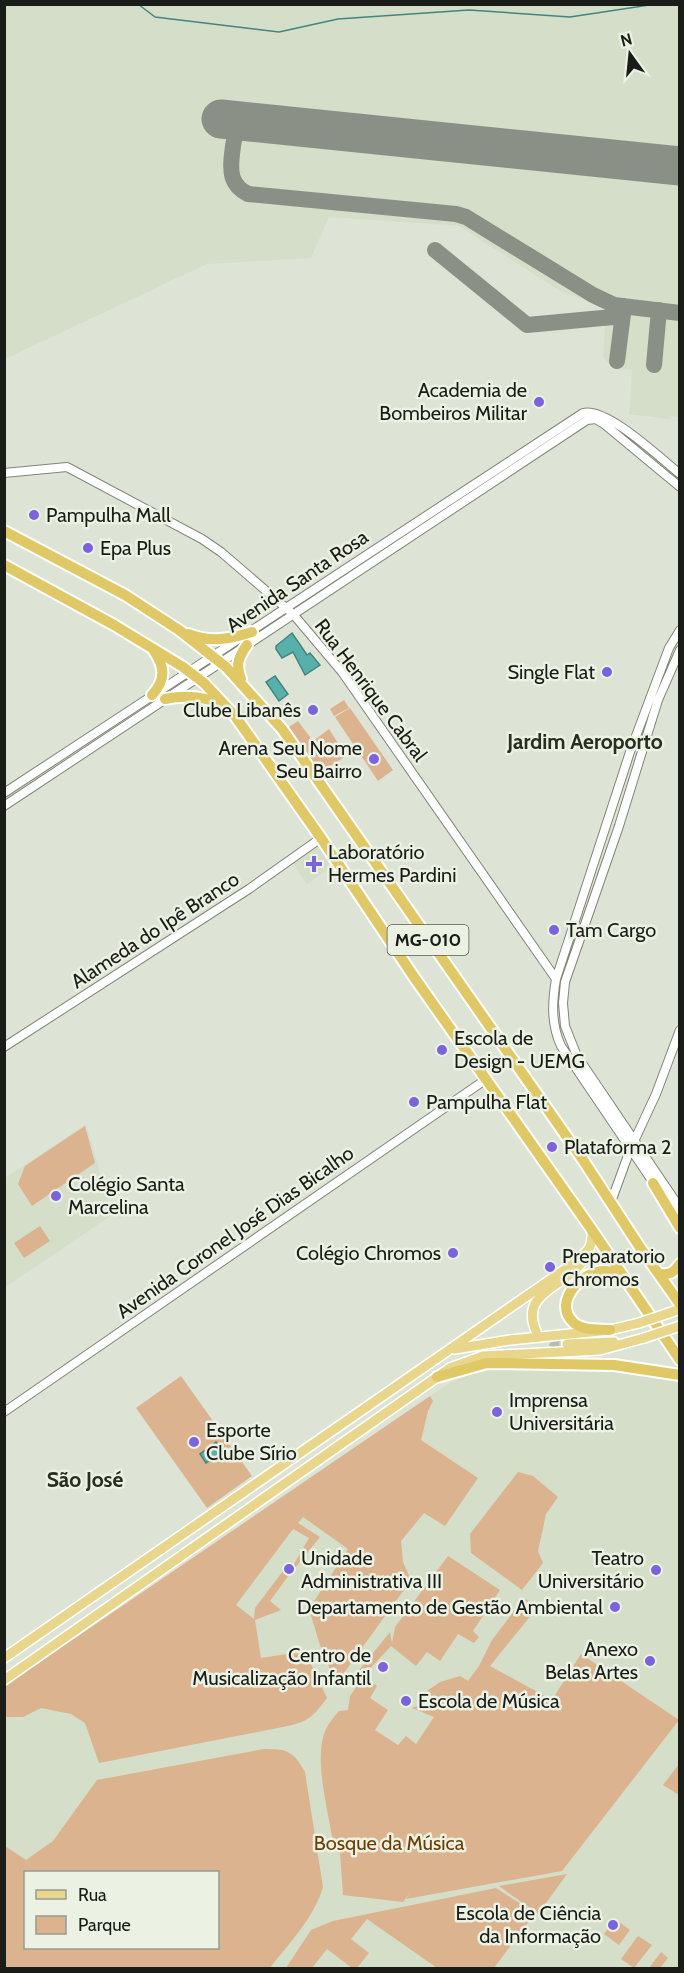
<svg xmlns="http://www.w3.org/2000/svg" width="684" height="1973" font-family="Cabin,sans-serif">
<rect width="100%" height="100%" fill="#dde4d6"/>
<path fill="#d4dec8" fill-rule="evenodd" d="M5 4 679 5V417L670 416 669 419 629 414 632 370 614 368 610 365 603 357 606 308 560 291 459 226 329 217 311 258 207 264 5 359Z
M322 843 336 864 307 884 293 863Z
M86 1124 112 1215 5 1287V1178Z
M545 1368 599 1369 679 1377V1968H5V1686L461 1375 499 1369ZM26 1872H218V1948H26Z"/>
<path fill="#dcb38f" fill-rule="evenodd" d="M344 700 349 708 334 716 330 709Z
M350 708 393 770 378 781 335 717Z
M298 721 313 741 329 729 346 756 318 774 286 729Z
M85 1126 95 1163 32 1206 18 1184 25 1166Z
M40 1226 50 1241 24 1258 14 1243Z
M181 1376 252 1476 207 1508 136 1408Z
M430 1396 433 1401 428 1411 421 1440 478 1478 445 1526 424 1513 401 1541 403 1562 411 1580 336 1684 320 1645 309 1609 348 1549 303 1517 298 1523 320 1537 295 1568 291 1569 309 1538 293 1529 236 1605 254 1619 255 1608 283 1571 289 1575 270 1601 281 1610 255 1620 261 1658 293 1653 307 1655 327 1698C314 1715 310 1721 288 1726L99 1763 85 1723 71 1714 41 1708 23 1717H5V1686Z
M518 1472 533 1476 558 1497 546 1514 538 1551 543 1563 522 1590 471 1553 470 1534Z
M448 1556 500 1590 473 1631 479 1637 474 1643 458 1634 440 1661 427 1652 416 1666 391 1646 363 1676 377 1686 370 1698 388 1710 375 1730 398 1745 406 1736 416 1744 434 1717 412 1708 420 1705 418 1697 440 1682 460 1676 468 1681 479 1666 492 1640 524 1598 537 1608 490 1666 552 1700 581 1654 679 1720 562 1871 406 1899 411 1891 403 1902 343 1895 340 1853 334 1850C330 1816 314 1765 324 1734 327 1725 333 1718 339 1711L348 1710 350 1696 363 1677 357 1673 390 1632 392 1643 395 1627Z
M264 1749C288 1749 293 1751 305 1772L323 1887C314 1918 289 1943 270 1968H5V1846L26 1860 53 1841 97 1780ZM26 1872H218V1948H26Z
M679 1764V1795L663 1785Z
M567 1874 538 1914 499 1886Z
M496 1888 535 1913 494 1968H437L367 1919 351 1939 369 1953 357 1968H352L327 1949 312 1968H286L311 1930 333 1921Z
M615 1919 630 1930 619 1945 604 1934Z
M638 1936 652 1945 634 1968 621 1959Z
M661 1952 668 1958 660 1968H649Z"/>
<path fill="#58b0ac" stroke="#45847f" stroke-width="1.5" d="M292 633 307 655 310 653 320 665 305 675 293 652 282 658 276 649V646Z
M275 676 288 694 279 701 266 682Z
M216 1442 223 1451 206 1463 200 1454Z"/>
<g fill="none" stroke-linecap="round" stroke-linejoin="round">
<path stroke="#45847f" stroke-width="1.5" d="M138 4 155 17 279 32 338 19 469 10 570 17 656 4"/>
<path stroke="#8a9086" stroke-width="16" d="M262 123C253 125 242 127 236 135 233 140 233 148 232 154 230 171 230 185 248 194L456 214 466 217 593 295 614 305 680 313
M435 250 527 325 613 317 614 305
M617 361 624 306
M654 365 659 310"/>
<path stroke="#8a9086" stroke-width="39" d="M221 119 680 166"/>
<path stroke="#b6bcb0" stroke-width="9" stroke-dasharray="9 4.5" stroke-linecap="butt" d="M540 1334 555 1344H567"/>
<g stroke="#7f8678" stroke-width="10">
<path id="tertiary" d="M4 473 67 467 202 539 221 552 293 614 342 672 556 979
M680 650 658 700 619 826 565 982 563 1003 565 1026 577 1056 680 1208
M4 793 583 413C607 407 660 458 680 474
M4 806 587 420 596 419 604 424 680 487
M4 1047 249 889 321 838
M655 1185 561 1046C551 1024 552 1003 556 979L630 752 669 648 680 630
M611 1202 630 1150 656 1094 680 1030
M4 1412 485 1080"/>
</g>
<g stroke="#fff" stroke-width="12">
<path id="primary" d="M669 1313 680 1309
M536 1331C518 1289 571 1287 586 1256
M567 1344 614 1342
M455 1349 510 1340 610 1330 639 1323
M4 1658 573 1264C587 1251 593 1250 592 1230
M4 1680 450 1368 483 1356 600 1350 644 1338"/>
</g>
<g stroke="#fff" stroke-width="14">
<path id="trunk" d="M4 531 125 595 179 630 226 667 282 729 583 1160 641 1249 680 1304
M4 565 114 625 183 667 204 683 235 716 321 838 414 977 592 1230 680 1360
M188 634C210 643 230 639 252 632
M241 679C235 665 239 656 247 645
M152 695C166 680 165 667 154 651
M165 699C185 695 204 696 223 705
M653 1183 680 1228
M659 1274C669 1275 674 1273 680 1264
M610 1330C599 1329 582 1331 573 1322 552 1302 583 1269 606 1271 613 1272 618 1275 623 1279
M437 1377 487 1363 614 1365 680 1375"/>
</g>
<use href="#tertiary" stroke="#fff" stroke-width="8"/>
<use href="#primary" stroke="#e8d68c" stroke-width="9"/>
<use href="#trunk" stroke="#e0c866" stroke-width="10"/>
<g stroke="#fff" stroke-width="12" stroke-linecap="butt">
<path id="primary-bridge" d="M639 1323 669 1313
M644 1338 680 1326"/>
</g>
<use href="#primary-bridge" stroke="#e8d68c" stroke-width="9"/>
</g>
<g fill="#7b63de" stroke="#ebf1e3" stroke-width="2">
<circle cx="539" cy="402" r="6"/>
<circle cx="34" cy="515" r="6"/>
<circle cx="88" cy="548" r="6"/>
<circle cx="607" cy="672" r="6"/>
<circle cx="313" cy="710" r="6"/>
<circle cx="374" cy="759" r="6"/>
<path d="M311 855h6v6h6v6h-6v6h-6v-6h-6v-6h6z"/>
<circle cx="554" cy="930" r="6"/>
<circle cx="442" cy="1050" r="6"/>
<circle cx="414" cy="1102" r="6"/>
<circle cx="552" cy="1147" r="6"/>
<circle cx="56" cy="1196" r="6"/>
<circle cx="453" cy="1253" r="6"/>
<circle cx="550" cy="1267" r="6"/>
<circle cx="497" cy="1412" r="6"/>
<circle cx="194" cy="1442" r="6"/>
<circle cx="289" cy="1569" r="6"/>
<circle cx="656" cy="1570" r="6"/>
<circle cx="615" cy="1607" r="6"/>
<circle cx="650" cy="1661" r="6"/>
<circle cx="383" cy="1667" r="6"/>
<circle cx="406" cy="1701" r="6"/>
<circle cx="613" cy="1925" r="6"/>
</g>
<g text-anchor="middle" stroke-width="5" stroke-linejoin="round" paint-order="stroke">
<rect fill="#ebf1e3" stroke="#595c54" stroke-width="1.5" x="387.5" y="925" width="81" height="30" rx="4.5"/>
<g font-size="18" font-weight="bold" fill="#1a1c17">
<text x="428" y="946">MG-010</text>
</g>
<g font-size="20" fill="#1a1c17" stroke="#ebf1e3" text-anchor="start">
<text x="527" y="397" text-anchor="end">Academia de<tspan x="527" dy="23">Bombeiros Militar</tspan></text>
<text x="46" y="522">Pampulha Mall</text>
<text x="100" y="555">Epa Plus</text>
<text x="595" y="679" text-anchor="end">Single Flat</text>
<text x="301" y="717" text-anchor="end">Clube Libanês</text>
<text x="362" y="755" text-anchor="end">Arena Seu Nome<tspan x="362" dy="23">Seu Bairro</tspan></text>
<text x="328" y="859">Laboratório<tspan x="328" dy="23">Hermes Pardini</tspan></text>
<text x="566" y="937">Tam Cargo</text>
<text x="454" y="1045">Escola de<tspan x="454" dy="23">Design - UEMG</tspan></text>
<text x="426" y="1109">Pampulha Flat</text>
<text x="564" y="1154">Plataforma 2</text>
<text x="68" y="1191">Colégio Santa<tspan x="68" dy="23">Marcelina</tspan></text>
<text x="441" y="1260" text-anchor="end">Colégio Chromos</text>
<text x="562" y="1263">Preparatorio<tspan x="562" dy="23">Chromos</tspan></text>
<text x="509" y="1407">Imprensa<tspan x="509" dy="23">Universitária</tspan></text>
<text x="206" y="1437">Esporte<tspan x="206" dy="23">Clube Sírio</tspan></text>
<text x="301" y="1565">Unidade<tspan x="301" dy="23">Administrativa III</tspan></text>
<text x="644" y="1565" text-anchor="end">Teatro<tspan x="644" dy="23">Universitário</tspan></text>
<text x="603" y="1614" text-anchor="end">Departamento de Gestão Ambiental</text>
<text x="638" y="1656" text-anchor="end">Anexo<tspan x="638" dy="23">Belas Artes</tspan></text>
<text x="371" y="1662" text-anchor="end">Centro de<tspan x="371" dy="23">Musicalização Infantil</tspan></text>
<text x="418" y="1708">Escola de Música</text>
<text x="601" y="1920" text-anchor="end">Escola de Ciência<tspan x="601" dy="23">da Informação</tspan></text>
</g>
<g font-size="20" fill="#1a1c17" stroke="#ebf1e3">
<text transform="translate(297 581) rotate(-34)" y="7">Avenida Santa Rosa</text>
<text transform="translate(371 690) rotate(53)" y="7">Rua Henrique Cabral</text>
<text transform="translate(155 930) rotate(-33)" y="7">Alameda do Ipê Branco</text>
<text transform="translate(235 1232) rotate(-35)" y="7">Avenida Coronel José Dias Bicalho</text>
</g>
<g font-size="20" fill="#6d3e04" stroke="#ebf1e3">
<text x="389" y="1850">Bosque da Música</text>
</g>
<g font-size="21" font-weight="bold" fill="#292e23" stroke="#ebf1e3">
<text x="585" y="749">Jardim Aeroporto</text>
<text x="85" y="1487">São José</text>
</g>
</g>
<rect width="684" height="1973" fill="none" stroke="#1a1c17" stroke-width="12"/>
<rect x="24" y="1871" width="195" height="78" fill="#ebf1e3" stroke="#979c91" stroke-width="1.5"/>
<rect x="36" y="1890" width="30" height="9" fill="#e8d68c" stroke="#979c91" stroke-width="1.5"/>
<text x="78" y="1901" font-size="18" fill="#1a1c17">Rua</text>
<rect x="36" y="1916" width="30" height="18" fill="#dcb38f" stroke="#979c91" stroke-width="1.5"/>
<text x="78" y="1931" font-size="18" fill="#1a1c17">Parque</text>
<g transform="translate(630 54) rotate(345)" stroke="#ebf1e3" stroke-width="4.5" paint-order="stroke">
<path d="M0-4.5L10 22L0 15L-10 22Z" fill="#1a1c17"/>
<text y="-9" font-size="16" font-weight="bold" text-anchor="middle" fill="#1a1c17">N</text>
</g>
</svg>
